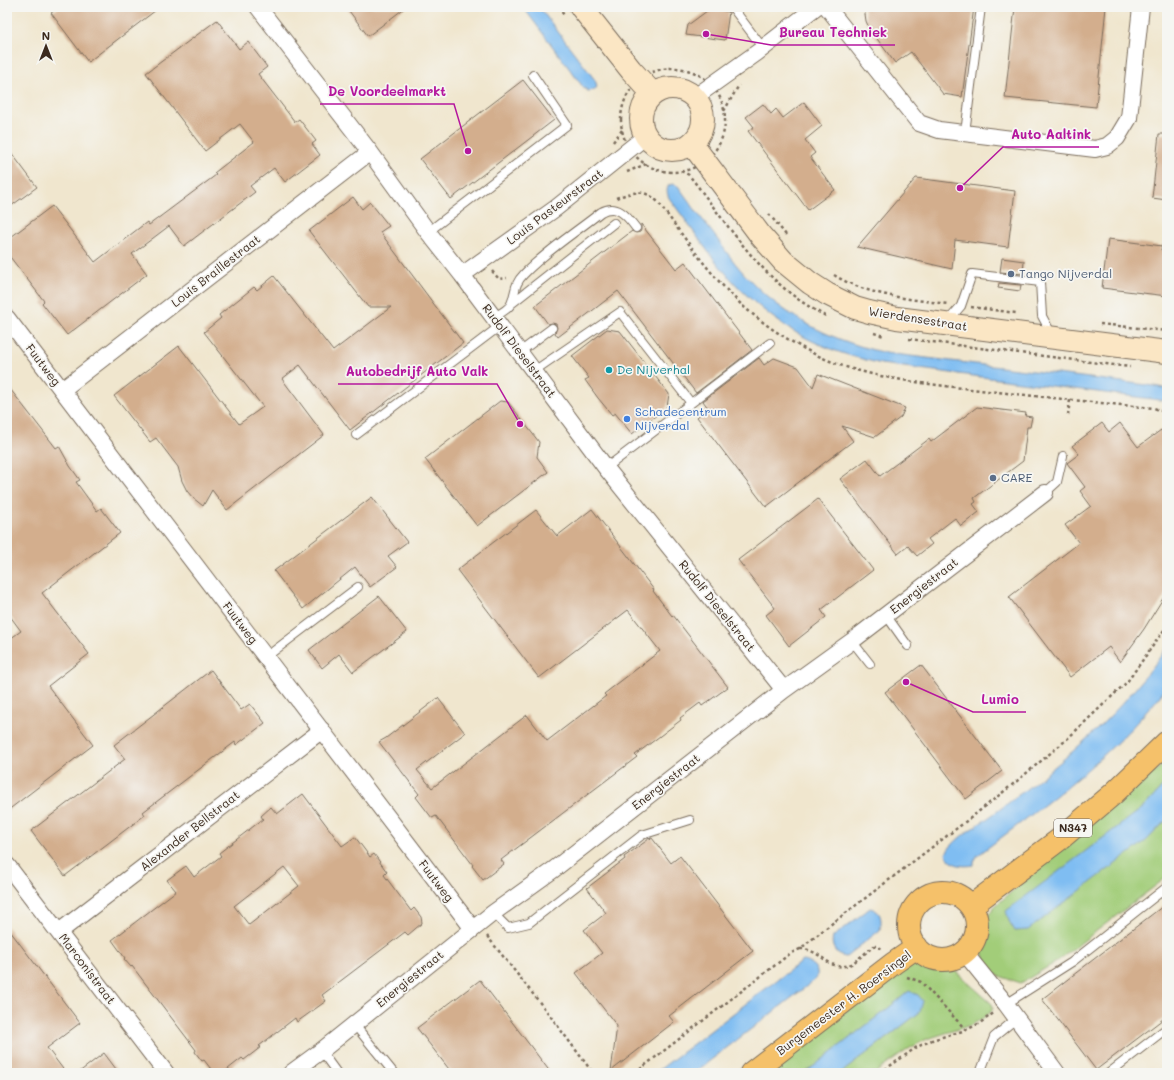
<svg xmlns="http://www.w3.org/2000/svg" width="1174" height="1080" font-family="Mali,sans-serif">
<rect width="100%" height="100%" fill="#f6f6f2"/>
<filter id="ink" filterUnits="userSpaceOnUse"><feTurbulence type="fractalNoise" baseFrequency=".025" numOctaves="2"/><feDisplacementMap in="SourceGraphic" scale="8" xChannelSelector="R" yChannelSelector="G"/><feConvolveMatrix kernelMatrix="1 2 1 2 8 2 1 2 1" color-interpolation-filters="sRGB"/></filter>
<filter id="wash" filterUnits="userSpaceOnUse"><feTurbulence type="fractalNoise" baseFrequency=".012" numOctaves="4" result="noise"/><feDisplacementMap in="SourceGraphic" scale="16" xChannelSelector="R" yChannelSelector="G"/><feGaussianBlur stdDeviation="0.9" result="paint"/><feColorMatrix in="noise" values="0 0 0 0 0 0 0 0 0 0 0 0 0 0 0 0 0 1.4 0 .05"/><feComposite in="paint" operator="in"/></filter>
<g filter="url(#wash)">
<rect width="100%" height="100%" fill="#f0e6ce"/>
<path fill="#a2cd79" stroke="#6e7c4c" d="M1167 756V782L1144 807 1007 911 1009 921 1015 931 1147 840 1167 819V877L1056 962 1021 983 993 974 985 960 982 945 986 918 994 907 1116 802 1161 766Z
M912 961 954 970 992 1004 993 1008 991 1012 980 1020 971 1025 927 1039 910 1048 875 1073H841L920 1012 909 991 896 1002 805 1073H763Z"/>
<path fill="#7fbdf2" stroke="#5d7488" d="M523 7H539L595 80 597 86 595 90 588 91 583 87Z
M673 184 678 186C691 204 704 222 718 240 729 256 741 272 755 285 791 321 837 342 886 353L1155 386 1167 389V401L881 364C863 359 844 355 826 347 785 331 750 302 722 269 703 247 687 221 669 198 667 193 666 190 669 185Z
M1167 647C1167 654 1169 682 1167 686 1164 692 1151 707 1146 712 1097 768 1036 811 977 856L974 862V865C962 867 950 866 946 853 956 836 979 825 995 813 1006 805 1017 796 1029 787 1081 747 1130 702 1167 647Z
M1167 782V819L1147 840 1028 930 1015 931 1009 921 1006 911 1144 807Z
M870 908C882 911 882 920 880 930L846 957C836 956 830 946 833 937Z
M802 961C811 961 821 970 816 979L694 1073H655Z
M909 991 918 995 923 1001 920 1012 841 1073H805L896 1002Z"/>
<g id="blocks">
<path fill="#d3ae8d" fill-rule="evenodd" d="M59 7H160L88 62 51 13Z
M346 7H406L368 36Z
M864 7H974L962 97 943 94 911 52 895 63 869 28 866 21Z
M1015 7H1106L1096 107 1005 98Z
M711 8 729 12 725 40 686 35 688 25Z
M217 20 239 49 248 42 267 67 258 74 295 122 299 119 316 141 312 144 320 155 285 182 274 168 250 186 255 192 184 246 169 226 132 254 147 274 67 335 42 303 44 301 7 253V240L52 206 95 262 147 222 149 225 216 175 214 173 254 142 240 124 205 151 146 73Z
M523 80 554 120 451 199 420 159Z
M804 102 822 126 805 140 815 153 810 157 835 190 808 210 748 131 754 127 746 117 763 104 771 114 776 109 783 118Z
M1159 134H1167V200L1152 198Z
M7 147 37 187 7 209Z
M916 178 1015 191 1008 247 955 240 952 269 857 247Z
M353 197 362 209 370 202 389 226 380 232 463 343 350 430 300 365 282 379 324 435 227 510 212 490 203 506 193 498 187 491 182 481 178 467 156 438 150 442 114 396 179 346 239 424 263 407 204 332 221 318 219 315 254 287 257 290 274 276 333 351 391 307H368L309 231Z
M641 224 676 269 685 262 752 350 696 393 618 291 558 337 555 333 557 328 556 324 552 323 548 324 535 306 632 231 636 233 640 232 641 230Z
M1108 239 1162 246 1161 250H1167V296L1102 288Z
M1002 258 1024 261 1023 274 1000 272Z
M999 283 1021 285 1020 291 998 288Z
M607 329 620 331 669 394 667 407 632 434 615 413 612 415 598 398 585 380 589 378 572 356Z
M759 358 764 365 774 358 798 367 813 387 818 374 905 408 901 417 875 437 842 426 853 441 766 507 697 417 708 408 703 401Z
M7 385 56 448 59 446 70 466 80 480 76 482 97 511 101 508 120 533 42 593 89 654 48 686 93 745 7 811V641L21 631 7 612Z
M500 401 508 402 539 442 537 457 548 472 477 526 425 459Z
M977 407 1026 413 1025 416 1032 417 1030 427H1027L1023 461 974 498 976 502 973 504 979 512 961 526 955 518 928 539 932 544 917 556 908 546 898 554 840 479 867 459 880 476 929 439 931 442Z
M1102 423 1109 432 1120 423 1138 447 1161 430 1167 438V592L1144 629 1120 662 1109 647 1070 677 1009 597 1079 543 1065 525 1091 506 1080 491 1085 487 1067 463 1079 454 1072 446Z
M372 497 407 542 388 556 397 567 370 587 355 567 303 609 274 571Z
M818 499 873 570 821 610 826 617 789 646 766 615 775 608 738 560Z
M592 509 654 590 653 591 672 616 673 615 728 687 702 706 700 703 680 718 681 720 635 755 637 757 501 860 504 864 483 880 472 866 473 865 436 816 432 818 416 797 419 794 379 742 386 738 438 698 465 733 417 770 432 788 527 715 547 741 606 696 604 694 660 651 628 610 539 678 457 570 536 510 557 536Z
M379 596 407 632 353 672 339 654 322 668 309 650Z
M921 665 1002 771 966 799 885 692Z
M211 670 241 710 250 704 265 723 236 745 235 742 143 812 145 815 65 876 31 831 125 759 114 745Z
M303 794 342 846 355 837 370 857 374 854 387 872 384 875 411 911 414 908 421 917 422 923 408 935 405 932 322 995 326 1001 297 1022 295 1018 259 1046 261 1047 244 1060 242 1058 223 1073H214L204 1060 202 1061 195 1052 196 1050 132 966 131 967 124 959 125 958 112 940 176 891 167 880 186 866 194 877 221 856 219 853 263 819 261 816 271 807 277 814ZM284 867 299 886 249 925 234 906Z
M652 838 671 863 680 856 753 951 669 1016 674 1022 611 1071 617 1026 576 973 602 953 584 930 606 913 587 888 625 859 624 857 649 839Z
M1167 903V1016L1096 1070 1042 999Z
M7 927 80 1023 47 1048 66 1073H7Z
M480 980 551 1073H452L417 1028Z
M104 1053 119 1073H78Z"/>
</g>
</g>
<g filter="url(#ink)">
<use href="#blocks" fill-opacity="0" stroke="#7a6c5c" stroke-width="1"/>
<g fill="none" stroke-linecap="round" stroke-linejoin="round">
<g stroke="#7a6c5c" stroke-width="10">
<path id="lane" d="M732 7 763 48
M965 133 981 7
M428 232 567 125 533 75
M511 304 614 223
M494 317C499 314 508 310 511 304 516 293 513 285 524 274 546 251 576 232 601 212 617 203 627 216 636 228
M947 322 961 306 972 274 1040 282 1042 316 1052 335
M520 352 552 328
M534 371 620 312 691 403
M356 435 500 326
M606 468 770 343
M1045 493 1057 482 1063 456
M886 615 908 646
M852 641 870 664
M266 657 358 587
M493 913 508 928 529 923 642 835 690 820
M1006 1004 1072 962 1167 887
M354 1024 393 1072 392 1073
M321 1051 337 1073
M980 1073 994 1037 1017 1018
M1109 1073 1167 1028"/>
</g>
<g stroke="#7a6c5c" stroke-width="18">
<path id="street" d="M258 7 370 152 428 232 462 275 606 468 784 690
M827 7 919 123 939 130 1095 149 1107 146 1117 138 1129 118 1141 7
M695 97 758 52 816 7
M462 275 556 208 646 136
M7 318 473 929
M62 390 370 152
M7 865 166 1073
M59 932 322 730
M964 952 1006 1004 1057 1073
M291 1073 321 1051 493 913 553 870 784 690 852 641 1045 493"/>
</g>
<g stroke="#7a6c5c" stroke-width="24">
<path id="secondary" d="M581 7 631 70 653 94
M641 119a31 31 0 1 1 62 0a31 31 0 1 1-62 0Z
M692 144 761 236 783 261 810 283 827 294 855 308 869 312 897 318 1167 352"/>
</g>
<g stroke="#7a6c5c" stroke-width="24">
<path id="primary" d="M909 926a34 34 0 1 1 68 0a34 34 0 1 1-68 0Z
M971 906 1060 839 1113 794 1167 742
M751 1073 894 963 917 947"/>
</g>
<path stroke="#7a6c5c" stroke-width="2.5" stroke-dasharray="3 3" stroke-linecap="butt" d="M558 7 564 15
M621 120a52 52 0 1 1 104 0a52 52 0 1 1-104 0Z
M724 111 739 85
M613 142 622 130
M681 171 689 175C730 227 765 286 826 316
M627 172 646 164
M616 198C633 192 644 188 658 202 685 238 711 277 744 307 772 331 805 352 840 365 887 381 939 385 988 391 1043 397 1099 403 1154 408L1167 413
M769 214 786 235
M492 271 499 279 507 278
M834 275C868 296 909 299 948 304
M971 307 1016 313
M1100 324 1167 331
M874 333 884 336
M909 339 1130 367
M1068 415 1070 400
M487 936 548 1013 593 1073
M800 949C822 948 830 976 853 963L874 946H877L882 949
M907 977 921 982 966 1030
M635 1073 791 953 800 949 826 928 973 816 1017 781 1065 741 1127 682 1167 626
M880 1073 917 1047 932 1040 966 1030 980 1023 995 1012"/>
<use href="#lane" stroke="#fff" stroke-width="8"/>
<use href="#street" stroke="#fff" stroke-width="16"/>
<use href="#secondary" stroke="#fbe6c4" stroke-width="22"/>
<use href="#primary" stroke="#f5c16b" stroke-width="22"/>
</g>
</g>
<g fill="#5c6f8a" stroke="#f6f6f2" stroke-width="1.5">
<circle cx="1011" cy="274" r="4"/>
<circle cx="993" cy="478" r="4"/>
</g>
<circle fill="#0f9aa8" stroke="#f6f6f2" stroke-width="1.5" cx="609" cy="370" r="4"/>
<circle fill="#3f7fe0" stroke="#f6f6f2" stroke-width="1.5" cx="627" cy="419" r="4"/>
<g text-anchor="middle" stroke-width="3.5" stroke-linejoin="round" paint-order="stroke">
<rect fill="#f6f6f2" stroke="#73675e" stroke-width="1" x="1054" y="819" width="38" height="18" rx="3"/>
<g font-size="11" font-weight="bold" fill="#3b2a1e">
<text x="1073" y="832">N347</text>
</g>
<g font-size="12" fill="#3b2a1e" stroke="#f6f6f2">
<text transform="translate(555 207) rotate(-37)" y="4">Louis Pasteurstraat</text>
<text transform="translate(216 271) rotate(-38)" y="4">Louis Braillestraat</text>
<text transform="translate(918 319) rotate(9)" y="4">Wierdensestraat</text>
<text transform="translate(519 351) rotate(53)" y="4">Rudolf Dieselstraat</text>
<text transform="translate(43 365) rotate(53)" y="4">Fuutweg</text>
<text transform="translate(924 586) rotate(-38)" y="4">Energiestraat</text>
<text transform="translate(717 606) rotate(51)" y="4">Rudolf Dieselstraat</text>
<text transform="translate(240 623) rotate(53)" y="4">Fuutweg</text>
<text transform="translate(666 782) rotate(-38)" y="4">Energiestraat</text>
<text transform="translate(190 831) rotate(-38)" y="4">Alexander Bellstraat</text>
<text transform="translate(436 881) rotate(53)" y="4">Fuutweg</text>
<text transform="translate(87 969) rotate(53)" y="4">Marconistraat</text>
<text transform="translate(410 979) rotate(-39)" y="4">Energiestraat</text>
<text transform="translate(844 1003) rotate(-37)" y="4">Burgemeester H. Boersingel</text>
</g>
<g font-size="12" fill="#4e5e75" stroke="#f6f6f2" text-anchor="start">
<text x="1019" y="278">Tango Nijverdal</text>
<text x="1001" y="482">CARE</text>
</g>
<g font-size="12" fill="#0d838f" stroke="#f6f6f2" text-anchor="start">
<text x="617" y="374">De Nijverhal</text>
</g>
<g font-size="12" fill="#366cbe" stroke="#f6f6f2" text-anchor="start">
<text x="635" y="416">Schadecentrum<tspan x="635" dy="14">Nijverdal</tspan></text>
</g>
</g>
<path fill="none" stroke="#b5179e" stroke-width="1.5" d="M706 34L771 45H895M468 151L454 104H320M960 188L1003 147H1099M520 424L497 384H338M906 682L973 712H1026"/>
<g fill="#b5179e" stroke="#f6f6f2" stroke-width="1.5">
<circle cx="706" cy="34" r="4"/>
<circle cx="468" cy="151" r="4"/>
<circle cx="960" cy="188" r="4"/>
<circle cx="520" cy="424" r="4"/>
<circle cx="906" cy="682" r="4"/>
</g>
<g font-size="13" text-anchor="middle" font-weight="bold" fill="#b5179e" stroke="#f6f6f2" stroke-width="3.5" stroke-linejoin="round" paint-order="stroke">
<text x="833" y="37">Bureau Techniek</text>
<text x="387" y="96">De Voordeelmarkt</text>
<text x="1051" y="139">Auto Aaltink</text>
<text x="417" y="376">Autobedrijf Auto Valk</text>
<text x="1000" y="704">Lumio</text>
</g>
<rect width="1174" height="1080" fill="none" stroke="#f6f6f2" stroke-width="24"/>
<g transform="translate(46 46)" stroke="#f6f6f2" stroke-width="3" paint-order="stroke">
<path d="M0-3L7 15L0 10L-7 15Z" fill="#3b2a1e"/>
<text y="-6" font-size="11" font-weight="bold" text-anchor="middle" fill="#3b2a1e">N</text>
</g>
</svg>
